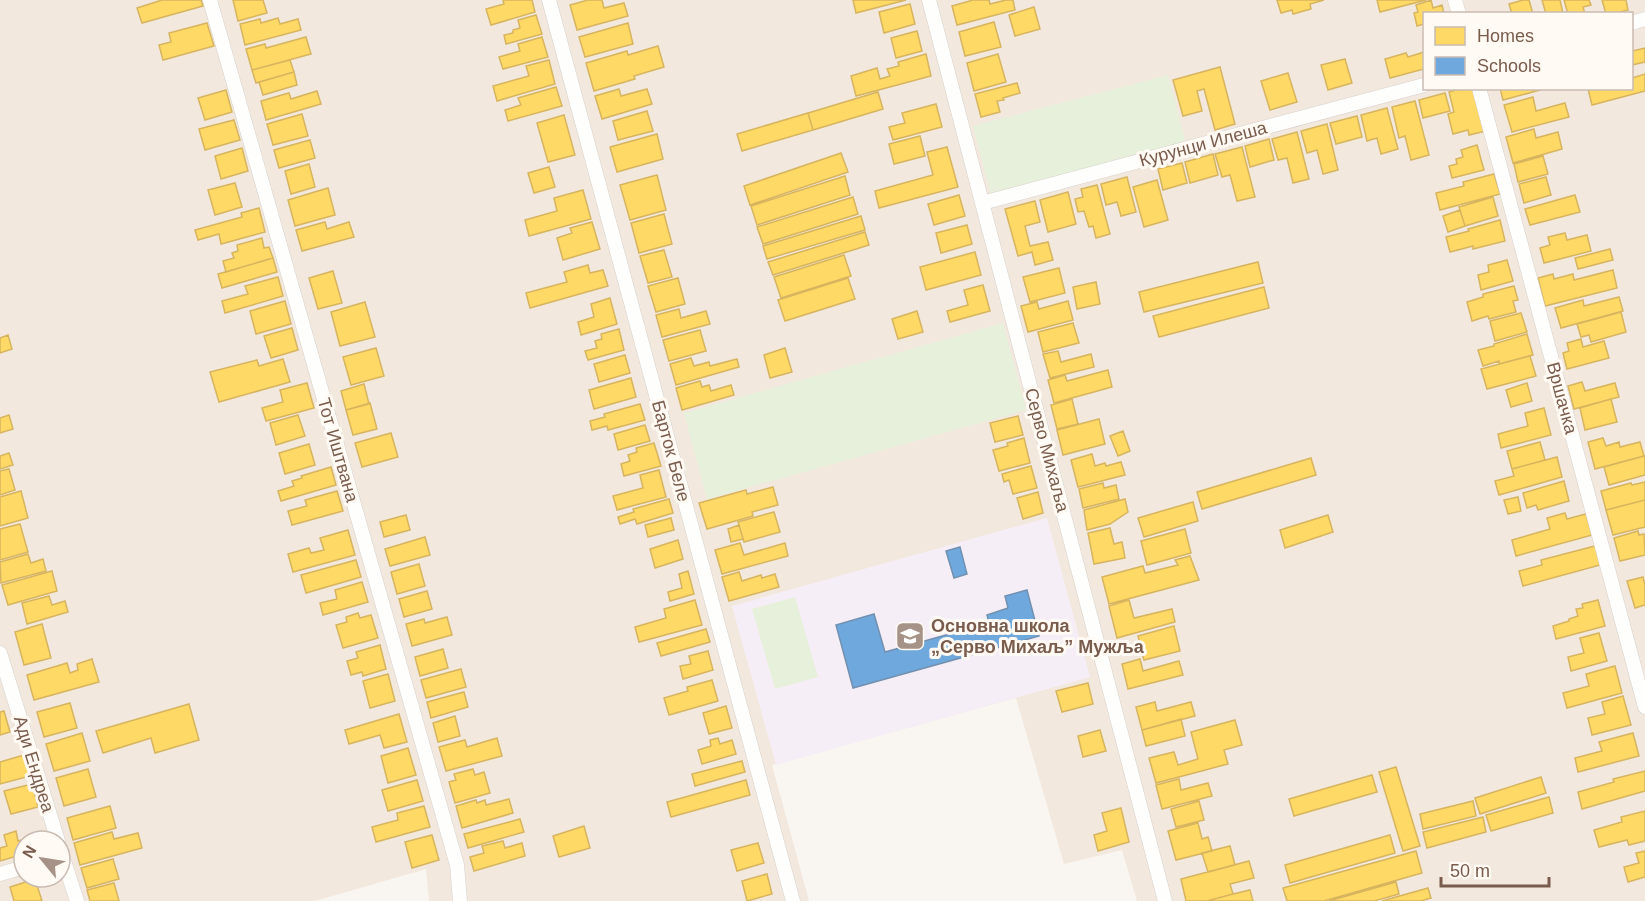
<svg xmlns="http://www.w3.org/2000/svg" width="1645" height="901" font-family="Arial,sans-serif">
<rect width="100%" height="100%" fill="#f9f5f0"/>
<path fill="#f2e8de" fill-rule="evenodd" d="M0 0H1645V901H1137L1122 850 1064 864 1016 698 772 765 809 901H429L426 869 315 901H0ZM1424 14H1632V88H1424ZM24 841H60V877H24Z"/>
<path fill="#f6eef6" d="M1047 518 1090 677 776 765 732 606Z"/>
<path fill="#e7f0db" d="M1168 75 1186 144 991 195 973 126Z
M1003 323 1026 410 707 499 684 413Z
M795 597 818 677 775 689 752 609Z"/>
<path fill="#ffd966" stroke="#d7b45e" stroke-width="1.5" d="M162 0H201L203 6 142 23 137 8Z
M233 0H263L267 13 238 21Z
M503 0H532L535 12 491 25 486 9 504 4Z
M588 0H602L604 8 624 3 628 16 577 30 570 5Z
M853 0H906L856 13Z
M973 0H989L990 4 1006 0H1013L1015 10 957 25 952 6Z
M1277 0H1324L1310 4 1311 9 1293 14 1292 10 1281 13Z
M1377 0H1426L1380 12Z
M1431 0 1433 8 1442 5 1444 14H1424V24L1417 26 1414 13 1418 12 1416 5Z
M1523 0H1529L1533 14H1512L1509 4Z
M1542 0H1560L1563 13 1546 14Z
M1564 0H1589L1591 5 1583 7 1585 14H1568Z
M1602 0H1626L1628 10 1613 14H1606Z
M910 4 915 24 884 33 879 12Z
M1034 7 1040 29 1015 36 1009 15Z
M536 15 542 34 506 44 504 35 513 33V30L520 28 518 20Z
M278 18 280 24 298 19 301 30 245 45 240 24 260 19 261 23Z
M994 22 1001 47 965 56 959 32Z
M207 23 214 46 163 60 159 45 171 42 169 33Z
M628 23 633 44 585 57 579 37Z
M917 31 922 51 896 58 891 38Z
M306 37 311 54 252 70 246 49 265 44 266 48Z
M542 37 548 57 503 69 499 57 520 51 518 44Z
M658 46 664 67 634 76 635 79 594 91 586 63 627 51 628 55Z
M1645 48V62L1632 65V51Z
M1424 52V69L1390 78 1385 59 1406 53 1408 57Z
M926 54 931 76 856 96 851 76 877 68 880 79 890 76 887 69 899 66 898 62Z
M998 54 1006 82 974 91 967 63Z
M1345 59 1352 83 1328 90 1321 65Z
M290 60 294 72 256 83 252 70Z
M549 60 555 84 497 101 493 86 529 76 526 66Z
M1220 67 1235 124 1215 130 1204 89 1197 91 1202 111 1183 116 1173 80Z
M294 72 297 85 263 95 259 82Z
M1288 73 1297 102 1270 110 1261 81Z
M1645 74V91L1592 105 1588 89 1632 88V78Z
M1017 83 1020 93 1003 98 1004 100 997 101 1000 112 981 117 975 94Z
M556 87 562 106 508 121 505 110 521 105 518 98Z
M1463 88H1475L1486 131 1469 135 1468 130 1453 134 1448 114 1454 112 1449 92Z
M1500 88H1544V89L1503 100Z
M619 89 621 96 647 89 652 104 602 119 595 96Z
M226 90 232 112 205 120 198 98Z
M317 91 321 104 266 120 261 101 289 93 291 99Z
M878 92 883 109 813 130 808 113Z
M1445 93 1450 111 1423 118 1419 100Z
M1533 97 1536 111 1565 103 1569 117 1512 132 1504 105Z
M1415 101 1429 155 1411 160 1405 136 1399 138 1392 107Z
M936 104 942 127 893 140 889 127 905 123 902 113Z
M1387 108 1398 149 1381 154 1377 138 1367 141 1361 115Z
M647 111 653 131 618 140 613 121Z
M808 113 813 130 742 151 737 134Z
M302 114 308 136 273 145 267 124Z
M564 115 575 155 548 162 537 123Z
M1357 116 1362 137 1336 144 1330 123Z
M234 120 240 140 205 150 199 129Z
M1327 124 1338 170 1323 174 1317 150 1307 153 1301 131Z
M1534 129 1536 138 1558 132 1562 149 1513 163 1506 137Z
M1297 132 1309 179 1293 183 1287 158 1278 160 1272 139Z
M657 134 663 159 617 172 610 147Z
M920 136 925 156 894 164 889 144Z
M1269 139 1274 160 1250 167 1245 146Z
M310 140 315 158 279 168 274 150Z
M1477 145 1484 170 1452 178 1449 166 1457 164 1456 159 1463 157 1461 150Z
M947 147 958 187 879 208 875 191 933 175 927 152Z
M1242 147 1255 197 1237 201 1230 175 1222 177 1215 154Z
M242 148 248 171 221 179 215 156Z
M841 153 848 172 750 205 744 186Z
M1213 154 1218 175 1190 183 1185 162Z
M1543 156 1548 174 1518 182 1514 164Z
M1182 163 1187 183 1163 190 1158 169Z
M309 164 315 187 291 194 285 171Z
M549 167 555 187 534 193 528 173Z
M1494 174 1500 194 1440 210 1436 193 1464 186 1463 182Z
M657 175 666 210 630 220 620 185Z
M845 176 850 195 757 225 751 206Z
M1127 177 1136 212 1121 216 1117 202 1106 205 1101 184Z
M1546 177 1551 195 1524 203 1519 184Z
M1157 180 1168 220 1144 227 1133 187Z
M235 183 242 207 215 215 208 190Z
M1097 185 1110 234 1096 238 1093 226 1089 227 1084 211 1078 212 1075 199 1083 197 1081 189Z
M328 188 335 215 295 226 288 200Z
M583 190 591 219 529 236 525 220 557 211 554 198Z
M1068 192 1076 224 1048 232 1040 200Z
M959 195 965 216 934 225 928 204Z
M1575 195 1580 212 1530 225 1525 209Z
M853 197 858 214 763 244 757 227Z
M1493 197 1498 216 1465 226 1459 207Z
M1035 201 1040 222 1025 226 1030 246 1048 242 1053 260 1035 265 1032 252 1018 256 1005 209Z
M259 208 265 232 221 244 219 234 198 240 195 230 242 217 241 213Z
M1460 210 1465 226 1448 232 1443 216Z
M664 214 672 244 639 253 631 223Z
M861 216 865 230 767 259 763 246Z
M1500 220 1505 241 1473 249V246L1450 252 1446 237 1469 231 1468 229Z
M325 222 327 229 349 222 354 237 302 251 296 230Z
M592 222 600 249 563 260 557 238 572 233 570 228Z
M967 225 972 244 941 253 936 233Z
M865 232 869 245 773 275 768 262Z
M1565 233 1567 240 1587 235 1591 251 1544 263 1540 248 1550 245 1548 237Z
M262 238 264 248 269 247 273 258 226 272 223 261 234 258 232 253 238 251 237 245Z
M1610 249 1613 260 1578 269 1575 258Z
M664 250 672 277 648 283 640 256Z
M975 252 981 275 926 290 920 267Z
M844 255 851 276 781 298 774 277Z
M273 258 277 272 222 288 218 274Z
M1507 260 1513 281 1481 290 1478 275 1489 272 1488 265Z
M1258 262 1263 283 1144 312 1139 292Z
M588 265 590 273 603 270 608 286 530 308 526 293 567 282 564 272Z
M1059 268 1065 293 1030 302 1023 277Z
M1613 270 1617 288 1545 306 1538 278 1553 274 1554 279 1573 274 1574 280Z
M333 271 342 303 318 309 309 278Z
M278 277 283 296 225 313 222 301 248 294 245 286Z
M678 278 685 304 656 312 648 286Z
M848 278 855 299 785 321 778 300Z
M1096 282 1100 304 1077 309 1073 287Z
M983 285 990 311 950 322 947 311 968 305 964 290Z
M1514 286 1518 300 1513 301 1516 312 1489 319 1488 316 1472 321 1467 302 1483 297V294Z
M1264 287 1269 308 1159 337 1153 316Z
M1619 297 1623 311 1561 328 1555 308 1583 300 1584 306Z
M610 298 617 324 581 335 578 322 594 317 591 304Z
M285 301 291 324 256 334 250 311Z
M1068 301 1073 320 1028 332 1021 306 1037 302 1039 309Z
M365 302 375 337 340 346 331 312Z
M679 309 681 318 706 311 710 324 662 337 656 315Z
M917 311 923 332 898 339 892 319Z
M1621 312 1626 332 1591 342 1589 335 1581 337 1577 324Z
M1521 313 1527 332 1495 341 1490 321Z
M1073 323 1079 343 1043 352 1038 332Z
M292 328 298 350 271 358 264 336Z
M619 329 624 350 588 360 585 351 597 348 595 341 602 339 601 334Z
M700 330 706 351 669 361 663 340Z
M1527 334 1533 355 1499 364V361L1483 366 1478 350 1494 346V344Z
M8 335 12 349 0 353V338Z
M1581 339 1583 347 1604 341 1609 358 1567 369 1563 353 1569 351 1567 343Z
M376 348 384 376 351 385 343 357Z
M785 348 792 372 770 378 764 355Z
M1058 351 1061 362 1091 354 1094 367 1050 378 1043 354Z
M625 355 630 373 599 382 594 364Z
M1530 356 1536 376 1487 389 1481 369Z
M691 358 694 366 709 362 710 366 737 359 739 367 676 385 670 364Z
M283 359 290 382 219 402 210 372 257 360 259 366Z
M1108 370 1112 387 1054 403 1048 380 1065 375 1067 381Z
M631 378 636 397 594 409 589 390Z
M700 381 702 387 709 385 711 391 731 385 734 395 682 410 676 388Z
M1582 382 1585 391 1615 383 1619 397 1574 409 1568 386Z
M307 383 314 408 266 421 262 408 283 402 280 390Z
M1527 383 1532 401 1511 407 1506 390Z
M364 384 369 404 346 410 341 391Z
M1072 399 1078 424 1057 429 1051 405Z
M1611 399 1617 422 1585 430 1580 408Z
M370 403 377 429 353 435 346 410Z
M640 404 645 420 608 430 607 426 592 430 590 421 605 417 604 414Z
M1544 408 1551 435 1501 448 1498 434 1528 426 1525 413Z
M9 415 13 429 0 433V418Z
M298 415 305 436 276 445 270 423Z
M1018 416 1023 435 995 442 990 423Z
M1099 419 1105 444 1063 455 1057 430Z
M645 425 650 441 618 450 614 434Z
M1123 431 1130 451 1118 456 1110 436Z
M391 433 398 457 362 467 355 443Z
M1024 438 1030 463 999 471 993 450 1008 446 1007 443Z
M1603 438 1606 446 1619 442 1620 447 1640 442 1644 456 1595 469 1588 442Z
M1540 442 1545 460 1512 469 1507 451Z
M654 443 661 466 624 476 621 464 630 461 628 455 637 452 636 448Z
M309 444 315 465 285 474 279 453Z
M9 453 13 465 0 469V456Z
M1092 454 1095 466 1105 463 1106 466 1121 462 1125 475 1078 487 1071 460Z
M1644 456H1645V475L1609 485 1604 467Z
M1557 457 1562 477 1499 495 1495 481 1514 476 1512 469Z
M1311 458 1316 475 1202 509 1197 492Z
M1031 466 1037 488 1013 494 1009 480 1004 482 1002 474Z
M331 467 336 485 281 501 278 491 294 486 292 481 302 478 301 476Z
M9 469 15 490 0 495V471Z
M659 470 666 497 617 510 613 496 643 488 640 475Z
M1564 481 1569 501 1538 510 1536 505 1527 508 1523 493Z
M1645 482V500L1606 510 1601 491 1631 483 1632 485Z
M1103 483 1104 488 1116 485 1119 499 1083 508 1079 489Z
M773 487 778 505 752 512 753 516 707 529 699 503 746 490 747 494Z
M21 491 28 518 0 526V497Z
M337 491 343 511 292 525 288 511 307 506 305 500Z
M1038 492 1043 513 1023 519 1017 498Z
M1518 497 1521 511 1508 514 1504 500Z
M669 499 673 513 637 524 635 519 620 524 618 517 634 512 633 509Z
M1125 499 1128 512 1110 524 1087 530 1084 510Z
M1645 500V527L1613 535 1606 510Z
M1193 502 1198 521 1144 537 1138 518Z
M774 512 780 532 744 542 738 522Z
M1565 513 1567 519 1586 514 1592 535 1516 556 1512 540 1550 529 1547 518Z
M406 515 410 530 384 537 380 522Z
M1328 515 1333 532 1285 548 1280 530Z
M671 518 674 530 648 537 645 525Z
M20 524 28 552 0 560V529Z
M739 525 743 539 731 542 728 529Z
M1110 528 1114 544 1122 542 1125 558 1094 564 1088 533Z
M1185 529 1191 553 1147 565 1141 541Z
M348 530 355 555 293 572 288 554 309 548 311 553 324 550 320 538Z
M1638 531 1639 535 1644 534 1645 555 1620 561 1614 538Z
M425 537 430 555 390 566 385 549Z
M678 540 683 559 655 568 650 549Z
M740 543 744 555 785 543 788 556 722 574 715 550Z
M1595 546 1600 565 1523 586 1519 571 1542 565 1541 560Z
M28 554 31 563 43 559 46 571 1 583 0 562Z
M1190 556 1199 580 1109 604 1102 577 1143 566 1145 573 1178 565 1175 560Z
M356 560 361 577 306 593 301 575Z
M419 564 425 586 397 594 391 572Z
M52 571 57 591 8 605 2 585Z
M688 571 694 594 670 601 668 592 682 588 679 574Z
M739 572 742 581 761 575 762 578 775 574 779 587 729 601 722 577Z
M1643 577 1645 585V605L1635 608 1627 581Z
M362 582 368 602 323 615 320 603 337 599 335 590Z
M427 591 432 609 404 617 399 599Z
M49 596 52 605 65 601 68 612 27 624 22 603Z
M695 600 702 625 639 642 635 627 666 618 664 609Z
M1129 600 1134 618 1172 609 1175 622 1117 638 1109 606Z
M1598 600 1605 626 1556 639 1553 626 1569 621V619L1578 616 1576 609 1583 608 1582 604Z
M358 613 360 618 371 615 378 638 343 648 336 625 347 622 346 617Z
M447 617 452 635 412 646 406 624 424 619 425 623Z
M42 624 51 658 24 665 15 632Z
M1174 626 1180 651 1144 660 1138 636Z
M706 629 710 642 661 656 657 643Z
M1599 633 1607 661 1571 671 1568 657 1584 653 1580 638Z
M380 645 386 669 363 676 362 672 351 675 347 661 358 658 356 652Z
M443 649 448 668 420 676 415 657Z
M708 651 713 670 683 679 680 666 691 664 689 656Z
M92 659 99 682 34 700 27 675 67 663 70 673 78 670 77 664Z
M1140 659 1143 671 1179 661 1183 675 1128 689 1122 664Z
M1615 666 1622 693 1567 708 1563 693 1589 686 1586 674Z
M461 669 466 687 426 698 421 680Z
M388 674 395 701 370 708 363 681Z
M712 680 718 701 669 715 664 698 688 691 687 687Z
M1088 683 1093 704 1062 712 1056 691Z
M464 692 468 707 431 718 427 702Z
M1623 696 1631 725 1592 735 1588 718 1605 714 1602 702Z
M1155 702 1157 711 1191 702 1195 716 1142 730 1136 707Z
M70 703 77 728 44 737 37 712Z
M189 704 199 740 155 753 151 738 103 753 96 731Z
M726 706 732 728 709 734 703 713Z
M4 711 10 732 0 735V712Z
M399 714 407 742 384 748 380 735 349 744 345 730Z
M455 716 460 736 438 742 433 723Z
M1181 719 1185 736 1146 746 1142 730Z
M1235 720 1242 745 1224 750 1228 764 1156 783 1149 758 1174 752 1178 765 1198 759 1191 732Z
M1100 730 1106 751 1083 757 1078 736Z
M82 733 90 761 54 771 46 744Z
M1633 733 1639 756 1578 772 1575 758 1602 751 1599 742Z
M497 738 502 756 446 771 439 747 465 740 467 747Z
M718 738 720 744 732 740 736 754 702 764 698 750 711 746 710 740Z
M408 748 416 775 388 783 381 756Z
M24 755 30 776 0 784V762Z
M742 761 745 772 695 786 692 774Z
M1396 767 1420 846 1403 851 1379 772Z
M88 769 96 797 64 806 56 778Z
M473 769 475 775 484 772 490 793 455 803 449 782 456 780 454 774Z
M1645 771V791L1582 809 1578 792 1614 782 1613 779Z
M1372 775 1377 792 1294 816 1289 799Z
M1541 777 1546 793 1480 814 1475 798Z
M1179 779 1181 790 1208 783 1212 796 1162 809 1156 785Z
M417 780 423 801 388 811 382 790Z
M746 780 750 795 671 817 667 802Z
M32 784 38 807 11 814 4 791Z
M1549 797 1553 813 1491 831 1486 815Z
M509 799 513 813 462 828 456 806 476 800 477 803 485 800 486 805Z
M1199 801 1204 820 1176 827 1171 809Z
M1473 801 1476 816 1423 829 1420 814Z
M110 806 116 828 73 840 67 818Z
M424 806 430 827 376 842 372 827 398 820 397 813Z
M1121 808 1129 842 1098 851 1094 835 1107 831 1102 813Z
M1645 811V841L1629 845 1627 840 1599 847 1594 830 1622 822 1621 817Z
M1483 817 1486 832 1427 848 1423 832Z
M520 819 524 832 468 848 464 834Z
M1198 823 1202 839 1208 837 1212 851 1176 860 1168 831Z
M584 826 590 848 559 857 553 836Z
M16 831 18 841 34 837 35 841H24V854L0 861V848L7 846 4 835Z
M112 832 114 839 138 833 142 848 80 865 74 843Z
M432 835 439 860 412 868 405 842Z
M1390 835 1395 853 1290 883 1285 865Z
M503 841 505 848 522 843 525 856 474 871 470 857 484 853 482 846Z
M758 843 764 863 737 871 731 850Z
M1230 846 1235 865 1208 872 1202 853Z
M1416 851 1422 873 1324 901H1287L1283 888Z
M1645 851V877L1628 882 1624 867 1639 863 1636 853Z
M113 859 119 879 87 888 81 868Z
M1249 861 1254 878 1230 884 1233 894 1207 901H1186L1181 879Z
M767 874 772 894 747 901 742 881Z
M35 879 42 901H14L10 887Z
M1396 882 1399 894 1374 901H1329Z
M114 883 119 901H90L87 890Z
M1428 888 1431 898 1421 901H1382Z
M1250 890 1253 901H1207L1233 894Z"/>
<path fill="#6fa8dc" stroke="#7291b1" stroke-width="1.5" d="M960 547 967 574 954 578 946 551Z
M1027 590 1039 636 853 688 836 625 874 614 885 652 989 623 987 615 1008 608 1005 596Z"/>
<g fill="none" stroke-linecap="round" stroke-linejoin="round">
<g stroke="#d7d1cb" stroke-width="15">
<path id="minor" d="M210 0 457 865 460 901
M549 0 793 901
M929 0 1165 901
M1455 0 1459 14
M1632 23 1645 19
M1479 88 1645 707
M982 203 1424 85
M0 653 58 841
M60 849 77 901
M0 874 24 867"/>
</g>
<use href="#minor" stroke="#fefefd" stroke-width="14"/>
</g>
<defs>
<g id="school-square" transform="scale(1.5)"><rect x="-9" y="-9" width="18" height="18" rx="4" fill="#a69286" stroke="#fffaf3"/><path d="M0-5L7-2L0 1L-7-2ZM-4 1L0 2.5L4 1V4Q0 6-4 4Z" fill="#fff"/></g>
</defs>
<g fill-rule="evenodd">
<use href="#school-square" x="910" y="636"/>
</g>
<g text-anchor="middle" stroke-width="6" stroke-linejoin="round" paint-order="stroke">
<g font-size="18" fill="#7a5c4d" stroke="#fffaf3">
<text transform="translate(1203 144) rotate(-15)" y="6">Курунци Илеша</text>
<text transform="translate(1562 398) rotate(75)" y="6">Вршачка</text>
<text transform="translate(338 450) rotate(74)" y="6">Тот Иштвана</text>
<text transform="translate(1047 450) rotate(75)" y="6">Серво Михаља</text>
<text transform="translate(671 451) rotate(75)" y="6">Барток Беле</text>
<text transform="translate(34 764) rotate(73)" y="6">Ади Ендреа</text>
</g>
<g font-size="18" font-weight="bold" fill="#7a5c4d" stroke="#fffaf3" text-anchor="start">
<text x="931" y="632">Основна школа<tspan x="931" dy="21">„Серво Михаљ” Мужља</tspan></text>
</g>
</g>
<rect x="1423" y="12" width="210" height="78" fill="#fffaf3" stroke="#cabbb1" stroke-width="1.5"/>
<rect x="1435" y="27" width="30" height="18" fill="#ffd966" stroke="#cabbb1" stroke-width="1.5"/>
<text x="1477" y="42" font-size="18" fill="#7a5c4d">Homes</text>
<rect x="1435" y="57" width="30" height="18" fill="#6fa8dc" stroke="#cabbb1" stroke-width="1.5"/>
<text x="1477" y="72" font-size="18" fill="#7a5c4d">Schools</text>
<g transform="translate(42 859) rotate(300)"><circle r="28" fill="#fffaf3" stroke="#cabbb1" stroke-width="1.5"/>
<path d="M0-4.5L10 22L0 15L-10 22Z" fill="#a69286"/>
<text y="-9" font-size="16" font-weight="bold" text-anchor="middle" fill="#7a5c4d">N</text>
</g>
<path d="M1441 877v9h108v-9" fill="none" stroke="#7a5c4d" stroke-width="3"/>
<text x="1450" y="877" font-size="18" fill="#7a5c4d" stroke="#fffaf3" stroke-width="4.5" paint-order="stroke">50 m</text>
</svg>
